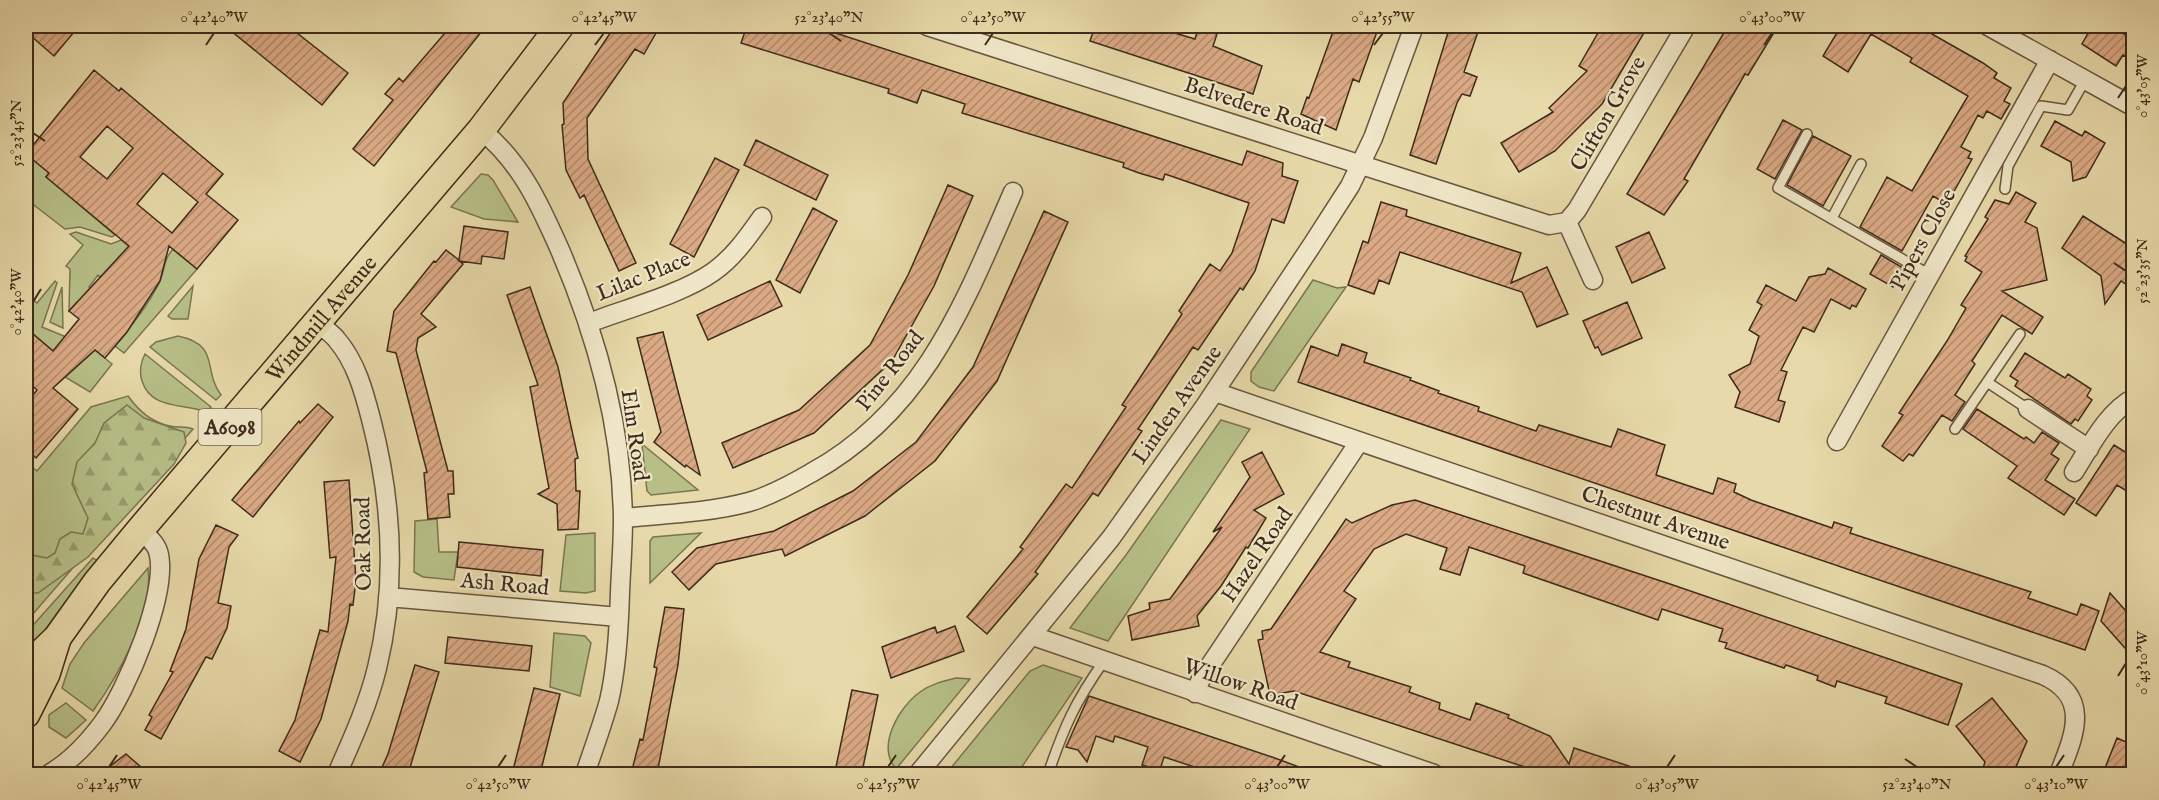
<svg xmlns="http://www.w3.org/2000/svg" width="2159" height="800" font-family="'IM FELL English',serif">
<defs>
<pattern id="forest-firs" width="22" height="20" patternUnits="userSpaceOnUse" patternTransform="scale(1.5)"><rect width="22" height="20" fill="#b7bf87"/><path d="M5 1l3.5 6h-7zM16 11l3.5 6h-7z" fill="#969b6e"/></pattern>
<pattern id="building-hatch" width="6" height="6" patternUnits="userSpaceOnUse" patternTransform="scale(1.5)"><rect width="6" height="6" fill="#dbaa85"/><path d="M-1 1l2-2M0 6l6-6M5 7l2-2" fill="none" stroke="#b38b6c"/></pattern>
</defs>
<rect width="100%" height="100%" fill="#e7d9a9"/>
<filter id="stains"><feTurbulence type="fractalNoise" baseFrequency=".00333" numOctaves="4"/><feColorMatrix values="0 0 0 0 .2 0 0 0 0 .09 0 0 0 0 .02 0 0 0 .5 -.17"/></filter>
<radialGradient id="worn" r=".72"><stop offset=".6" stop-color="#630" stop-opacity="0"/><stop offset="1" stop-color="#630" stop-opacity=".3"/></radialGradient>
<path fill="#b7bf87" stroke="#7a7551" stroke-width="1.5" d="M26 154 49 173 46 177 115 235 112 237 80 227 65 229 26 199Z
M481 174 488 175 493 180 518 222 484 219 451 207Z
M76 232 111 244 121 240 147 261 102 278 98 275 89 287 92 290 80 304 77 302 69 311 70 269 66 266 83 245 70 234Z
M173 249 197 269 124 353 115 346C131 326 148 306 159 283 165 271 163 260 173 249Z
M1313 280 1337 288 1346 287 1274 391 1259 387 1251 381V372Z
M55 281 57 283 42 327 71 339 64 360 26 328V294L37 303Z
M193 286 188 319H172L168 316Z
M62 287 63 328 50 322Z
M178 336C221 345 202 369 221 395L216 400 150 347 156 342Z
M95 350 112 364 90 392 65 377Z
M145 354 211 407 206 412C184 403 151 410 142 381 139 372 141 361 145 354Z
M128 396C139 411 151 422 170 426 178 428 185 426 193 429L26 622V462L37 471 91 407Z
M1221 420 1250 429 1108 641 1070 628 1126 555Z
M642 444 698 490 651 495 647 491Z
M437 519 439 552H458L454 580 423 577 414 572 415 521Z
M595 533V591L586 593 560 591 566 535Z
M701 533 650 583V541L653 537Z
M93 558 99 562 58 612 26 657V633Z
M148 568C154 613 118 676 93 711L62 688 70 664 84 643Z
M554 633 585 636 591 643 580 696 550 687Z
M1043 665 1082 678 1017 774H946L1030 671Z
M956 678 970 679 896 769C876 746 899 707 920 692 931 684 943 681 956 678Z
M66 703 86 720 66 738 49 727V715Z"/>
<path fill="url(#forest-firs)" stroke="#7a7551" stroke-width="1.5" d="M127 405 144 418 184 432 186 443 174 464 88 557 38 593H26V554L47 558 55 553 60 539 71 532 83 534 88 518 72 484 77 462 95 443 104 423Z"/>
<path fill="url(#building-hatch)" stroke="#3d2b1b" stroke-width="1.5" fill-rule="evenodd" d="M39 26H79L54 56 31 36Z
M225 26H288L348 73 322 105Z
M451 26H486L374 166 353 149 393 100 385 94 399 78 403 82Z
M615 26H660L644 54 635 49 587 118 588 159 636 263 619 271 584 195 580 198 566 170 562 125 564 124 563 103Z
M747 26H814L1242 165 1247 151 1283 163 1282 176 1298 181 1284 223 1272 219 1255 271 1243 290 1240 288 1198 350 1193 347 1138 429 1142 431 1098 496 1093 493 1035 572 1038 574 987 634 967 617 1023 549 1020 547 1066 484 1072 488 1126 407 1122 405 1182 314 1179 311 1210 264 1220 271 1232 253 1249 203 1165 174 1163 180 1139 173 1123 167 1124 163 962 113 965 104 922 90 917 103 888 93 889 89 741 43Z
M1095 26H1151L1195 39 1198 29 1217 34 1213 46 1262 66 1253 94 1090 41Z
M1335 26H1379L1359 82 1353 79 1336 130 1301 114 1307 97 1309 98Z
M1450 26H1480L1464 72 1477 77 1470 96 1462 94 1457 103 1436 164 1410 155Z
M1602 26H1648L1602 104 1555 151 1519 172 1501 143 1553 112 1549 108 1587 71 1579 66Z
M1728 26H1778L1748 75 1745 74 1684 179 1688 181 1664 215 1627 194Z
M1841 26H1918L1983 63 1997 73 1994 78 2011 88 2004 101 2010 104 2001 119 1987 111 1983 118 1978 115 1961 147 1971 152 1968 158 1972 159 1952 195 1948 193 1943 202 1933 196 1902 251 1860 227 1887 177 1912 191 1968 96 1910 62 1912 58 1871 34 1848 72 1823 56Z
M2092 26H2110L2133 39V61L2123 55 2116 66 2082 44Z
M94 70 119 91 121 88 223 174 206 194 238 220 197 269 169 246 160 281 127 332 105 358 95 350 53 388 78 409 36 458 26 449V404L37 390 26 380V328L53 351 79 319 69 311 129 246 46 177 49 173 26 154ZM107 126 133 148 107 179 80 157ZM163 173 198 202 172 233 137 204Z
M1783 120 1802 130 1775 179 1757 169Z
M2055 121 2082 136 2085 131 2105 143 2086 177 2073 181 2071 162 2041 146Z
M1813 136 1851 156 1823 206 1787 185Z
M756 140 828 175 816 200 744 165Z
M715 158 739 170 694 257 670 244Z
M948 185 973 196 934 286 892 361 814 433 733 468 722 443 799 410 870 345 908 275Z
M2016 192 2036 203 2025 222 2037 228 2047 280 2002 291 2043 317 2032 334 2002 315 1972 361 1975 364 1955 395 1965 402 1952 421 1942 415 1913 456 1909 454 1903 461 1882 446 1903 415 1899 413 1947 341 1966 308 1961 305 1982 272 1965 261 1967 257 1965 256 1988 219 1985 217 1995 200 2009 204Z
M1381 202 1407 210 1406 216 1521 253 1511 283 1547 267 1568 314 1537 327 1522 292 1400 252 1389 284 1379 280 1374 294 1348 285 1363 241 1368 243Z
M813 208 837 221 800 293 776 280Z
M1044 211 1068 222 997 381 935 461 865 516 785 556 782 549 716 564 689 590 672 572 697 548 774 531 853 491 916 442 973 367Z
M2083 216 2133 248V289L2121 281 2105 304 2101 276 2062 248Z
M464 226 508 232 504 259 482 256 481 264 459 261 463 264 421 314 436 327 418 338 416 350 448 471H453L454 494H448L450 517 428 519 424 473 427 472 396 353 387 351 394 311 434 261 436 262 446 250 459 260Z
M1649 232 1665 268 1632 283 1616 247Z
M1881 255 1903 268 1893 287 1870 274Z
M1828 268 1866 289 1856 307 1852 305 1850 309 1831 299 1814 332 1803 327 1781 370 1787 372 1778 400 1785 402 1779 422 1735 407 1740 392 1729 375 1750 364 1759 336 1749 330 1762 305 1757 302 1766 285 1796 301 1809 277 1825 274Z
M770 281 782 306 708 340 697 315Z
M530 287 558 367 578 458 575 459 576 491H580L578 529 558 530 557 504 538 494 549 488 530 387 538 385 507 295Z
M1627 302 1642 338 1602 355 1598 347 1595 348 1583 321Z
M663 332 678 391 700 475 686 465 685 467 654 442 661 432 637 338Z
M1342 344 1367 353 1364 362 1411 378 1410 380 1439 391 1438 393 1479 407 1478 411 1536 431 1539 425 1611 447 1618 429 1665 445 1656 475 1713 494 1718 478 1736 484 1734 492 1751 500 1832 528 1834 522 1852 528 1850 533 2031 592 2028 598 2077 615 2081 604 2099 611 2085 650 1298 382 1311 346 1338 356Z
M2025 353 2065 378 2068 374 2091 389 2087 396 2092 400 2078 421 2075 419 2071 424 2015 386 2018 381 2010 376Z
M318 404 333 417 253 517 232 500 299 421 300 423Z
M1977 409 2024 439 2026 437 2034 443 2042 432 2059 443 2051 454 2059 459 2045 480 2075 499 2064 515 2008 478 2017 466 1963 429Z
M2114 445 2133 457V478L2125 490 2117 485 2096 516 2076 503Z
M1262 452 1284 494 1254 510 1266 518 1248 548 1246 547 1221 586 1197 616 1199 626 1132 640 1128 616 1150 609 1149 603 1170 599 1222 527 1213 532 1250 477 1242 462Z
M349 480 356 580 353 605 350 604 348 621 321 719 300 762 279 751 295 720 320 630 328 632 336 557 330 558 324 482Z
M1415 500 1670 584 1962 684 1948 725 1885 703 1887 697 1837 681 1835 687 1817 680 1818 676 1786 665 1784 668 1725 648 1727 643 1719 641 1723 629 1662 609 1658 620 1523 573 1525 566 1469 547 1460 575 1440 569 1447 548 1406 534 1374 549 1344 591 1356 599 1320 652 1350 662 1348 667 1411 687 1409 692 1440 703 1439 709 1470 720 1476 703 1509 715 1508 718 1550 736 1569 764 1574 748 1644 771 1643 774H1546L1294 691 1270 695 1258 640 1263 639 1262 631 1271 629 1346 519 1352 523 1392 505Z
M216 525 238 535 229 547 218 603 231 606 227 628 212 659 206 657 161 739 145 730 152 717 149 715 173 672 170 671 186 629 199 559Z
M459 542 543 550 541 576 457 567Z
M2110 593 2133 619V657L2101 621Z
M665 607 684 609 678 665 657 774H631L640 739 643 740 657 668 654 667Z
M955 626 964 651 891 678 882 647 935 627 937 633Z
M448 637 532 646 529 671 445 663Z
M415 665 439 672 408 774H379L388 754Z
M534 688 560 694 540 774H512Z
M852 690 878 695 862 772 836 767Z
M1089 696 1272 757 1310 771V774H1216L1164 757 1160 770 1142 765 1148 747 1115 736 1113 742 1096 736 1087 762 1078 750 1066 747Z
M1992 698 2027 741 2013 774H1981L1985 762 1956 726Z
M2117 738 2133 745V774H2120L2105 768Z
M126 754 149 774H100Z"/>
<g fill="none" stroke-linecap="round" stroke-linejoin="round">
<g stroke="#68563e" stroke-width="12">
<path id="service" d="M1807 134 1778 188 1930 275
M2005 189 2008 166 2041 106 2068 110 2085 80
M1832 218 1861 164
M1987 382 2028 409
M1955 429 2020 334
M1048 774C1064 727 1075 702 1104 661"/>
</g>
<g stroke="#68563e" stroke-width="21">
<path id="minor" d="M927 26 1549 225 1567 222
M1988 26 2134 107
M481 130C521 162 540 205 560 250 596 334 622 428 623 519 623 544 621 568 620 592 619 627 617 667 609 701 602 726 593 750 585 774
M1567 222 1577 210 1686 26
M1567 222 1593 280
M317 322C323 328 332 333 337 340 356 362 364 392 371 419 392 500 397 586 377 668 368 705 352 740 337 774
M589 323C625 309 682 294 713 272 733 258 748 237 762 217
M1215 392 2043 675C2092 697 2074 736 2059 774
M2028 409 2089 449
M1837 441 2050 60
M2074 472C2090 447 2107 412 2134 398
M623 518C664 514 708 513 749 502 770 496 792 484 811 473 924 411 964 304 1013 192
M388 597 619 617
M1033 636 1434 774
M1195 693 1201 679 1359 442
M49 774C70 762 87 744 102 724 126 692 170 590 158 551 155 542 147 536 140 530
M918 774 1111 538 1205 406 1312 245 1350 186 1373 138 1414 26"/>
</g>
<g stroke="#3d2b1b" stroke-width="30">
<g id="primary">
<path id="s1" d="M26 668 57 638 97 582 140 530 481 130 560 26"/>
<path d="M26 714 46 674 57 639"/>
</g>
</g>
<use href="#service" stroke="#efe6c7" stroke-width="9"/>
<use href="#minor" stroke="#efe6c7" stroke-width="18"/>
<use href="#primary" stroke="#e7d9a9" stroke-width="27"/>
</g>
<path fill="none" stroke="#3d2b1b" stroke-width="2" d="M829 33 841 41M206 45 214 33M595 45 604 33M985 45 993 33M1374 45 1383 33M1764 45 1772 33M2118 98 2126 86M33 133 45 141M2114 263 2126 271M33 302 41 289M2118 676 2126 663M1905 759 1917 767M109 767 117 755M498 767 506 755M888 767 896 755M1277 767 1285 755M1667 767 1675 755M2056 767 2064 755"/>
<g text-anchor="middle" stroke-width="4.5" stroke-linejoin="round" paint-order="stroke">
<rect fill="#efe6c7" stroke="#72634f" stroke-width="1.5" x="198.5" y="409" width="63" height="36" rx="4.5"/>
<g font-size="21" font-weight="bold" fill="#3d2b1b">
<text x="230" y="434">A6098</text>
</g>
<g font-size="22" fill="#3d2b1b" stroke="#efe6c7">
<text transform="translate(1254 105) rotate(18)" y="8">Belvedere Road</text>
<text transform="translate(1607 113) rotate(-60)" y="8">Clifton Grove</text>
<text transform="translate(1922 239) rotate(-61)" y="8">Pipers Close</text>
<text transform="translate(643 275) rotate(-22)" y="8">Lilac Place</text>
<text dy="8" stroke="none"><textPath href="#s1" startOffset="458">Windmill Avenue</textPath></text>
<text transform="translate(889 370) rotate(-52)" y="8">Pine Road</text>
<text transform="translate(1176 404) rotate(-55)" y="8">Linden Avenue</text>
<text transform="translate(636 435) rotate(82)" y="8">Elm Road</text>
<text transform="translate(1656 517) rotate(19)" y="8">Chestnut Avenue</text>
<text transform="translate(362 544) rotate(-91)" y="8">Oak Road</text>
<text transform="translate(1256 554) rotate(-56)" y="8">Hazel Road</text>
<text transform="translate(505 583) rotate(5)" y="8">Ash Road</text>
<text transform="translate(1241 683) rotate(19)" y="8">Willow Road</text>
</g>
</g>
<rect width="2159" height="800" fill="none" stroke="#e7d9a9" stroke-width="66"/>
<rect x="33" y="33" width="2093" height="734" fill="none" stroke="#3d2b1b" stroke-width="2"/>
<g font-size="15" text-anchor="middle" fill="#3d2b1b">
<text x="214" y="22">0°42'40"W</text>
<text x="604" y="22">0°42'45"W</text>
<text x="829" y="22">52°23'40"N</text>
<text x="993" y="22">0°42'50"W</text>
<text x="1383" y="22">0°42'55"W</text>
<text x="1772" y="22">0°43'00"W</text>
<text transform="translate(2142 86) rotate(-90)" y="5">0°43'05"W</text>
<text transform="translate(16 133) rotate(-90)" y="5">52°23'45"N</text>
<text transform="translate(2142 271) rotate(-90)" y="5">52°23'35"N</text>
<text transform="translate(16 302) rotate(-90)" y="5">0°42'40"W</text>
<text transform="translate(2142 663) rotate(-90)" y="5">0°43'10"W</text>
<text x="109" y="789">0°42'45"W</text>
<text x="498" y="789">0°42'50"W</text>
<text x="888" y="789">0°42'55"W</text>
<text x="1277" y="789">0°43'00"W</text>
<text x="1667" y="789">0°43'05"W</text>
<text x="1917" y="789">52°23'40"N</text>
<text x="2056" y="789">0°43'10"W</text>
</g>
<rect width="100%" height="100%" filter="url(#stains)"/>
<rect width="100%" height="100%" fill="url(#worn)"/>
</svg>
